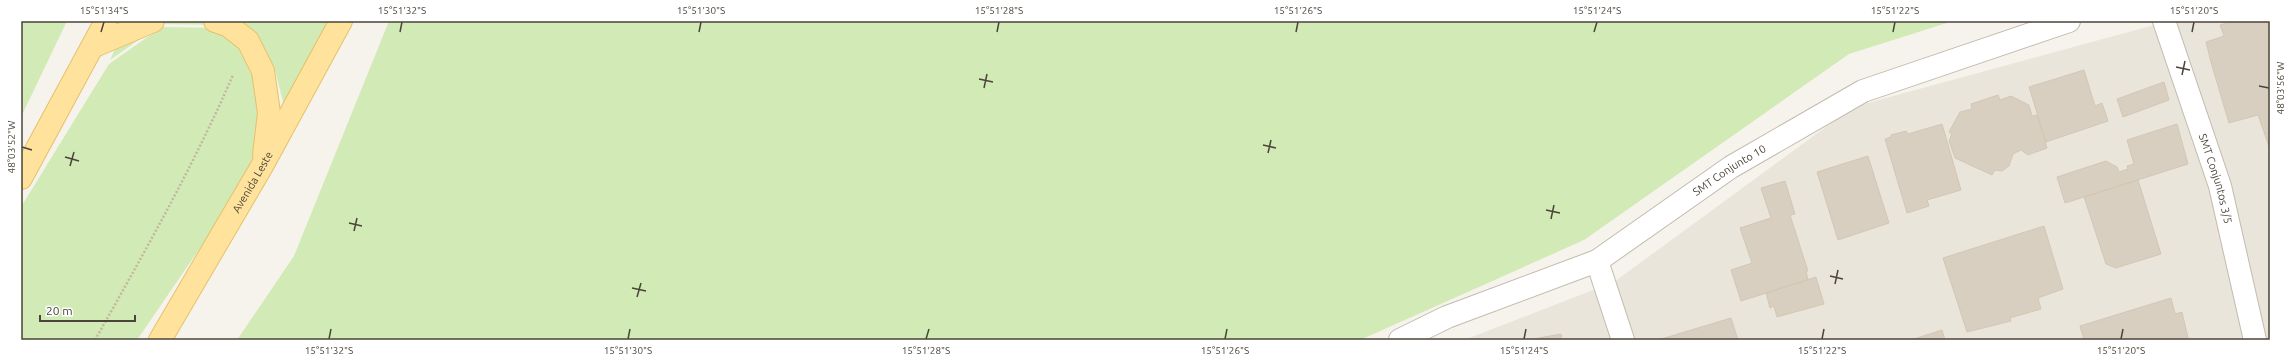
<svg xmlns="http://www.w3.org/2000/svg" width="2291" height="361" font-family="Ubuntu,sans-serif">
<rect width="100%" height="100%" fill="#f6f3ec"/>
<path fill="#eae5da" d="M2169 21H2270V340H1464L1614 282 1853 107Z"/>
<path fill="#d2eab5" d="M21 21H67L21 117Z
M128 21H328L281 116 283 102 274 66 229 25 161 24 110 60Z
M389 21H1953L1849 54 1584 240 1360 340H237L294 256Z
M162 27 228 28 272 68 261 159 137 340H21V207L109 64Z"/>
<path fill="#d8cfc1" stroke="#d3c7b4" d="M2234 21H2268L2270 29V149L2258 115 2229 123 2211 62 2206 42 2224 36 2220 25Z
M2084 70 2095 106 2102 103 2108 121 2046 142 2029 87Z
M2164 82 2169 100 2123 117 2117 99Z
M1998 95 2000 100 2011 96 2029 105 2032 116 2037 115 2047 148 2028 155 2021 150 2013 154 2009 166 2002 171 1995 170 1992 175 1955 158 1949 141 1952 134 1949 132 1960 112 1972 109 1971 104Z
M1942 124 1961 190 1927 200 1929 206 1907 213 1885 139 1891 137V135L1906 131 1908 134Z
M2177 124 2188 164 2065 203 2057 177 2106 161 2117 167 2119 172 2128 169 2127 166 2134 164 2127 140Z
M1868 156 1889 223 1838 240 1817 172Z
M2138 180 2161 254 2116 268 2106 264 2084 197Z
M1785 181 1795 214 1790 215 1808 271H1806L1808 280 1741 301 1731 270 1752 263 1740 228 1771 218 1761 188Z
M2044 226 2063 289 2038 298 2041 309 2010 318 2011 321 1967 332 1943 258Z
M1816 277 1824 304 1777 317 1774 306 1770 308 1766 293Z
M2171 298 2175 314 2182 312 2188 338 2182 340H2084L2080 326Z
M1731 318 1738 340H1658Z
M1942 330 1945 340H1911Z
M1561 334 1562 340H1528Z"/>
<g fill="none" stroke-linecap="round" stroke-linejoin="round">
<g stroke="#c2bbae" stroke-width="24">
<g id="minor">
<path id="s1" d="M2164 21 2220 186 2255 340"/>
<path d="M1597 261 1623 340"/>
</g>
</g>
<g stroke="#c2bbae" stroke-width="24">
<g id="tertiary">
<path id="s2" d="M1400 340 1447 317 1597 261 1731 167 1863 91 2069 21"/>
</g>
</g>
<g stroke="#e6c16a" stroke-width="24">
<g id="primary">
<path d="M215 21 229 26 248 41 263 71 269 113 264 155"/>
<path d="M94 46 153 21"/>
<path d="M21 178 106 21"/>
<path id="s3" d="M160 340 262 166 341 21"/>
</g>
</g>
<path stroke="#c4b79f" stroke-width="2.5" stroke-dasharray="2 2" stroke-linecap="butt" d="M95 340C144 253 193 167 233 75"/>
<use href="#minor" stroke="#fff" stroke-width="22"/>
<use href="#tertiary" stroke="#fff" stroke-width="22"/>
<use href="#primary" stroke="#ffe39c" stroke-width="22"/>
</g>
<path fill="none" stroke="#4b4439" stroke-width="1.5" d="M101 32 104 22M400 32 402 22M699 32 701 22M997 32 999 22M1296 32 1298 22M1594 32 1597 22M1893 32 1895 22M2192 32 2194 22M2176 67 2190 70M2182 75 2185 61M979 79 993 82M2259 86 2269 88M984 88 987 74M1263 145 1276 148M22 147 32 150M1268 153 1271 140M65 157 79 161M70 166 74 152M1546 210 1560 213M1551 219 1554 205M349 223 362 226M354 231 357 218M1830 276 1843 279M1835 284 1838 270M632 288 646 291M637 297 641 283M329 339 331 329M628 339 630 329M926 339 929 329M1225 339 1227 329M1524 339 1526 329M1822 339 1824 329M2121 339 2123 329"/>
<g text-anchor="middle" stroke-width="3" stroke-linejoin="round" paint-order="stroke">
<g font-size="11" fill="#4b4439" stroke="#fff">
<text dy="4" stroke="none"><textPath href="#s2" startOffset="373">SMT Conjunto 10</textPath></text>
<text dy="4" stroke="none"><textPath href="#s1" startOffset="166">SMT Conjuntos 3/5</textPath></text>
<text dy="4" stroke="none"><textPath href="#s3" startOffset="183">Avenida Leste</textPath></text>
</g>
</g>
<rect width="2291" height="361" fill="none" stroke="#ffffff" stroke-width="44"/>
<path d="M40 315v6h95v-6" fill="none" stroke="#4b4439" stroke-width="2"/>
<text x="46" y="315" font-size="12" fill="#4b4439" stroke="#ffffff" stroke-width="3" paint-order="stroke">20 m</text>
<rect x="22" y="22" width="2247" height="317" fill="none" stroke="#4b4439" stroke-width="1.5"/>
<g font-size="10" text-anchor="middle" fill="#4b4439">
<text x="104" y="14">15°51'34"S</text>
<text x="402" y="14">15°51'32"S</text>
<text x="701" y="14">15°51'30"S</text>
<text x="999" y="14">15°51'28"S</text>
<text x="1298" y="14">15°51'26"S</text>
<text x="1597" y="14">15°51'24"S</text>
<text x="1895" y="14">15°51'22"S</text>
<text x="2194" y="14">15°51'20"S</text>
<text transform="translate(2280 88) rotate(-90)" y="4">48°03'56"W</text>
<text transform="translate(11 147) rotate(-90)" y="4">48°03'52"W</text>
<text x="329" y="354">15°51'32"S</text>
<text x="628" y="354">15°51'30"S</text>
<text x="926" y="354">15°51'28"S</text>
<text x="1225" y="354">15°51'26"S</text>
<text x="1524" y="354">15°51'24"S</text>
<text x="1822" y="354">15°51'22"S</text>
<text x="2121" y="354">15°51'20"S</text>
</g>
</svg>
